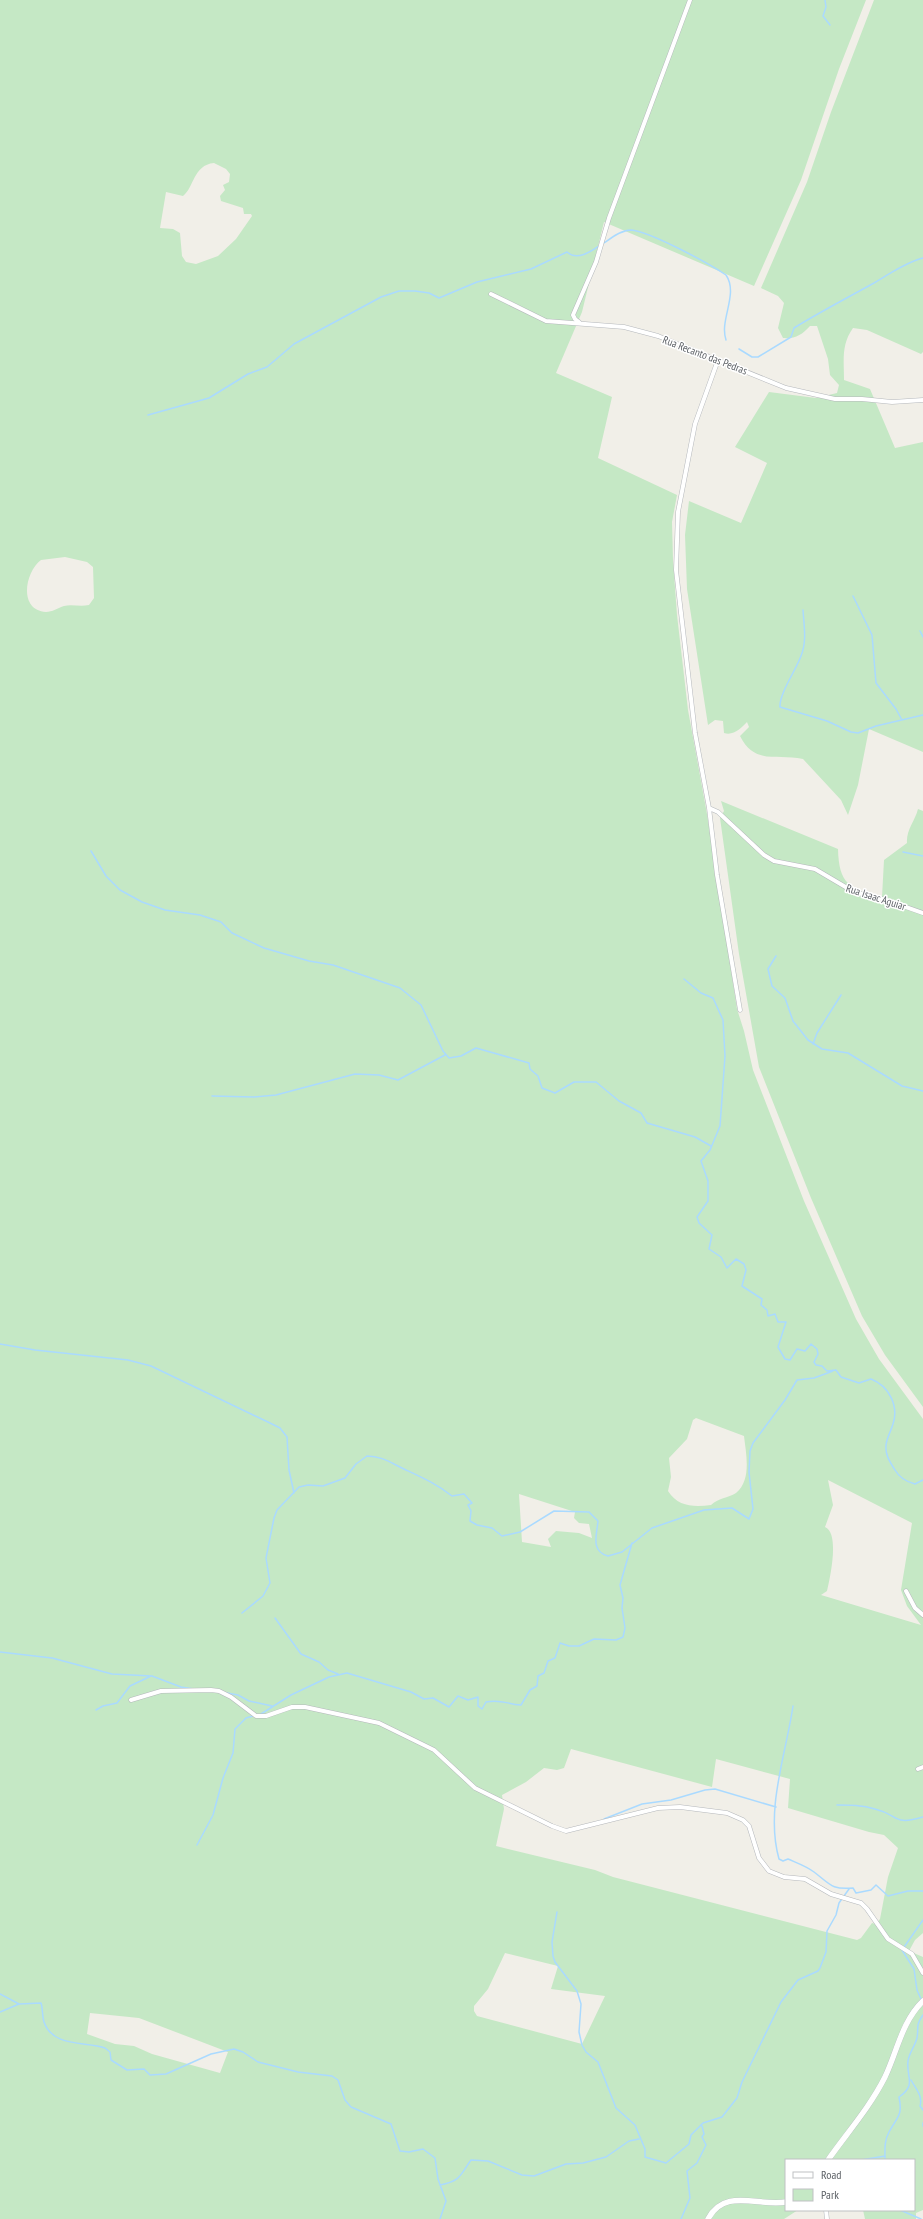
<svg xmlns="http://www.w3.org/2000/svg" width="923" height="2219" font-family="'PT Sans Narrow',sans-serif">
<rect width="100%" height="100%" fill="#f1efe8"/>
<path fill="#c5e8c5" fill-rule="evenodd" d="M0 0H866L839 69 801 180 754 286 604 222 582 312 556 373 612 397 598 458 677 495 672 522 673 560 677 615 688 710 707 814 737 1009 744 1031 753 1070 804 1201 856 1319 879 1359 923 1419V1933L915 1940 909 1951 923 1957V2210L916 2213V2219H865L863 2210H914V2160H786V2210H798L784 2219H0ZM214 163 226 169 230 174 229 182 223 185 225 190 220 196 221 201 243 208 244 214H251L252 216 236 239 218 256 196 264 186 262 182 256 180 233 173 229 160 228 166 192 183 196C194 188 193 165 214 163ZM65 557 87 562 93 567 94 598 89 605C80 607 72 604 64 606 58 608 52 612 46 612 18 610 25 572 41 560ZM696 1418 744 1436C746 1454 752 1480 736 1493 728 1498 718 1498 711 1505 694 1507 678 1507 668 1491L671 1477 669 1458 687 1439 693 1420ZM828 1480 912 1523 901 1590 907 1606 921 1625 821 1595 827 1591C830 1578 840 1533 825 1527L833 1505ZM519 1494 575 1512 574 1518 579 1523 589 1524 592 1538 579 1533 556 1531 548 1539 551 1547 522 1542ZM571 1749 712 1787 716 1759 790 1779 788 1808 869 1832 884 1835 898 1848 888 1877 880 1919 876 1924 872 1923 861 1938 857 1940 613 1877 595 1870 496 1846 504 1809 502 1795 526 1782 544 1768 557 1770 564 1768ZM505 1953 558 1966 551 1989 605 1996 582 2044 477 2016 474 2011V2006L488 1989ZM90 2013 139 2018 228 2052 220 2073 152 2054 134 2046 115 2044 87 2034Z
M874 0H923V352L921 354 867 330 853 328C841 345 844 360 844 380L870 389 895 448 923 442V752L869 729 858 785 848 815 841 800 803 759C778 753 755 766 740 736L749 727 747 722C741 728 734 736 724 733L723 721 715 720 708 725 687 589 685 535 689 501 741 523 767 463 735 447 769 392 816 398 837 393 839 385 830 375 828 359 817 326H810C802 335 795 339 783 338L778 328 784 303 778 296 761 288 807 182 831 112Z
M721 801 838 849C839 884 849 889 882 897L884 860 907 843C906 830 915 821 918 809L923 811V1407L885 1355 862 1316 811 1198 759 1067 739 954 720 818 724 811Z"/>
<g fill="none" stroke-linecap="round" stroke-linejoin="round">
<path stroke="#aadaff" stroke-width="1.5" d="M825 0 826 7 823 16 830 25
M604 243C611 238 621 230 631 230 649 231 710 264 726 275 739 294 719 320 726 340
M739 349 752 357H758L791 337 794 328C820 312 847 298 874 283 889 274 905 263 923 258
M148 415 209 398 248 374 267 367 294 344 381 297 399 291H415L429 293 439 298 477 282 531 269 567 252C577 261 590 252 599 246
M853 596 872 635 876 683 896 709 902 720
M803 610C804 626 807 641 801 656 796 670 779 694 780 707L827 721 851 732 858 733 876 726 923 715
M920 631 923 637
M91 851 106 876 120 890 142 902 165 910 200 915 221 922 232 933 264 948 309 961 333 965 400 988 421 1005 443 1051 449 1058 461 1056 476 1048 529 1063 530 1069 538 1076 542 1088 555 1093 574 1082H596L619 1101 641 1113 647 1123 695 1137 711 1146
M903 852 923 856
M776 956 768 969 772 986 785 998 793 1021 808 1040 822 1049 848 1053 902 1086 923 1091
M684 979 701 993 713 998 723 1020 725 1056 720 1126 710 1150 701 1161 708 1181V1201L697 1217 699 1223 712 1235 709 1249 721 1257 727 1268 736 1259 744 1264 746 1270 742 1286 762 1299 761 1305 767 1310 768 1316 775 1314 778 1322H786L778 1347 785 1359 790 1360 797 1349 805 1351 811 1344 817 1349 818 1354 814 1362 816 1365 822 1366 827 1371 836 1370 841 1377 859 1383 871 1379C889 1386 899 1406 893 1424 891 1431 887 1437 886 1445 885 1455 890 1462 895 1470 899 1477 907 1482 915 1484L923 1480
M813 1044 817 1033 841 995
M212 1096 254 1097 276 1095 355 1074 379 1075 398 1080 445 1055
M0 1344 35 1350 128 1360 151 1366 270 1423 280 1428 287 1437 289 1470 294 1493
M242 1613 263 1596 270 1583 266 1558 274 1518 277 1510 299 1487 308 1485 323 1486 345 1478 356 1464 367 1456C382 1456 391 1463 404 1469 421 1477 437 1484 452 1496L464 1494 472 1503 468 1505 471 1511 470 1521 477 1525 492 1528 502 1536 520 1532 554 1511 589 1512 598 1521C597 1534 590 1551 608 1556L622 1552 652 1528 704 1510 732 1508 749 1519 753 1509 749 1472 750 1451 753 1443 785 1400 797 1380 814 1378 833 1371
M275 1618 301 1654 319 1662 328 1670 338 1674
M0 1652 52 1658 112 1674 152 1676 181 1687 194 1689
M227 1693 238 1695 249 1701 272 1706
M793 1706C786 1754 765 1810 779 1859L783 1861 788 1859C797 1863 806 1866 814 1872 830 1884 831 1890 853 1888L856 1893 871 1890 876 1885 888 1896 908 1891H923
M96 1710 103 1706 117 1703 130 1686 151 1676
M261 1714 291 1695 329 1677 347 1673 411 1692 424 1699 433 1698 449 1707 458 1696 468 1700 478 1697V1706L482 1709 486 1702C501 1699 507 1704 521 1705L530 1690 537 1686 538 1676 544 1673 548 1661 555 1658 560 1643 569 1646H579L594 1639 616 1640 623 1637 625 1628 622 1608 623 1598 620 1585 632 1543
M837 1805C850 1805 862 1805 875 1809 900 1815 892 1826 923 1817
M604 1819 642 1804 671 1800 705 1790 715 1789 776 1807
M197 1845 213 1815 223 1778 233 1753 235 1729 246 1718 253 1716
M557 1912 552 1942 553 1956 555 1962 577 1991 581 2004 579 2032 582 2045 586 2052 598 2062 616 2108 635 2125 645 2149V2157L666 2163 689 2144 691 2135 703 2123 722 2117 737 2098 742 2082 781 2002 798 1980 818 1971 820 1968 826 1952 827 1931 836 1915 839 1903 849 1889
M0 1994 19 2004 41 2003C43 2009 42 2016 44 2022 53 2048 86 2041 105 2048L110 2052 111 2060 127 2070 144 2069 150 2075 166 2074 211 2054 234 2049 243 2052 258 2062 298 2072 332 2076 338 2080 345 2100 351 2107 391 2124 400 2151 409 2152 423 2149 435 2158 438 2179 446 2201 440 2219
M921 1999 917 1990 914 1969 902 1950 923 1920
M0 2012 19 2004
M911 2080C916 2089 923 2096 920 2106L923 2110
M923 2123V2126
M861 2160 885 2156
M885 2160C885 2150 884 2141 889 2132 897 2117 903 2116 899 2097 917 2085 906 2077 908 2061 909 2053 915 2046 917 2038 919 2027 915 2026 923 2015
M440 2185C461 2181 460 2175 471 2160L488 2161 522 2175 534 2176 566 2164 583 2163 606 2157 629 2141 639 2139
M900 2210 921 2219
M681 2219 690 2198 687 2171 697 2163 706 2145 702 2137 704 2134 702 2126"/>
<g stroke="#b5b8bc" stroke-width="5">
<path id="street" d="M491 294 546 321 624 327 658 336 786 388 835 399H862L892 402 923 400
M579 322 575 319 573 315 596 262 609 218 690 0
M718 360 695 424 678 512 676 570 695 733 709 808 717 875 740 1010
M709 808 718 812 764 855 774 861 815 869 854 892 886 900 923 913
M906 1591 915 1608 923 1615
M131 1700 161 1691 211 1690 219 1691 231 1697 256 1716H266L292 1707H305L379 1723 434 1750 475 1788 552 1826 566 1831 658 1808 680 1807 727 1813 743 1820 749 1826 759 1858 769 1871 784 1877 805 1879 831 1894 861 1903 867 1909 888 1939 912 1954 923 1973
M918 1769 923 1767
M826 2210 827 2219"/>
</g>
<g stroke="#b6babf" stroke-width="6">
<path id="secondary" d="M828 2160C847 2133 870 2107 885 2077 897 2052 902 2021 923 2001
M708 2219C725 2187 758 2207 786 2202"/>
</g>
<use href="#street" stroke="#fff" stroke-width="4"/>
<use href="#secondary" stroke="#fff" stroke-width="5.5"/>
</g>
<g text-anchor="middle" stroke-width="3" stroke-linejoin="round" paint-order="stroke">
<g font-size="11" fill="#5f6368" stroke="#fff">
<text transform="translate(705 355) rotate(21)" y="4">Rua Recanto das Pedras</text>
<text transform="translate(876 897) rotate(18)" y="4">Rua Isaac Aguiar</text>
</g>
</g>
<rect x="785" y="2159" width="130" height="52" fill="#ffffff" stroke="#bfc1c3"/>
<rect x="793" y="2172" width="20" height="6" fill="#ffffff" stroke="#bfc1c3"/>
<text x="821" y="2179" font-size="12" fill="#5f6368">Road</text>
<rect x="793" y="2189" width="20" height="12" fill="#c5e8c5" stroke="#bfc1c3"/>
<text x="821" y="2199" font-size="12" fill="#5f6368">Park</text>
</svg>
